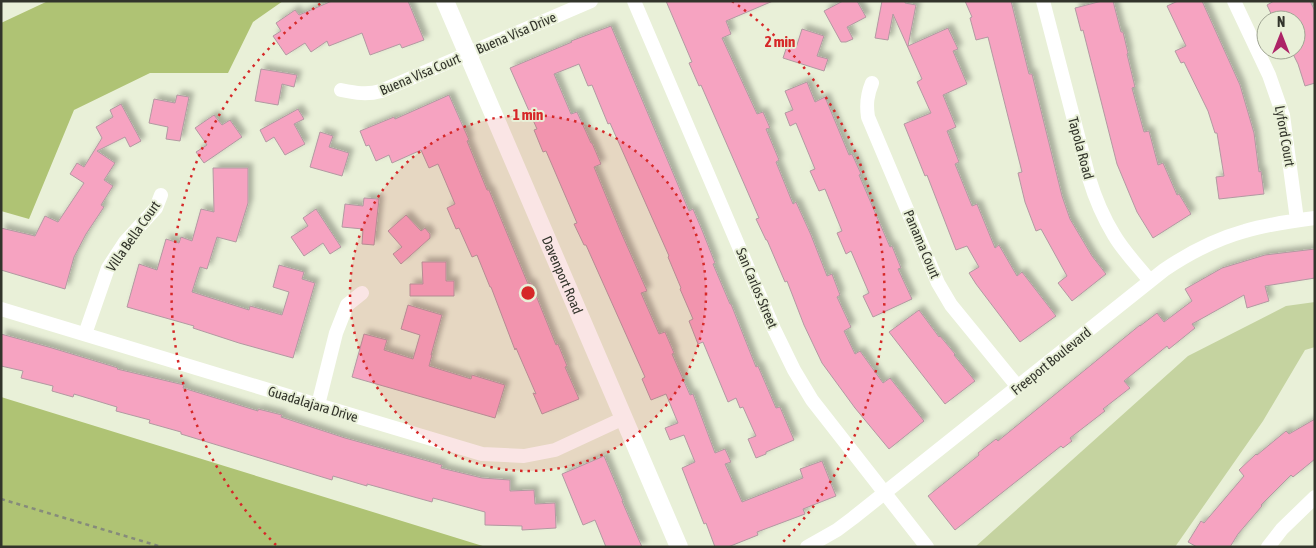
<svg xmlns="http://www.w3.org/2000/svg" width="1316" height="548" font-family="'Asap Condensed',sans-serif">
<defs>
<filter id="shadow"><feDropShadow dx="4.5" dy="-4.5" stdDeviation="2.5" flood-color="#0004"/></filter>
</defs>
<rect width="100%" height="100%" fill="#e9f0d8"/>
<path fill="#c5d3a0" d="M1315 302V347L1305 350 1263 421 1175 547H975L1188 356 1286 306Z"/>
<path fill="#afc374" d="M48 1H283L253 22 228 73H150L74 110 29 219 1 211V23Z
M1 397 486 547H1Z"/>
<path fill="#f6a3c1" stroke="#b299a1" filter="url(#shadow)" d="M332 1H408L424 40 402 48 400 44 370 55 362 33 329 46 327 41 311 52 305 43 286 55 273 36 281 31 276 23 295 10 299 15Z
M666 1H773L726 21 731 34 722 38 757 114 763 112 770 128 766 129 779 160 776 162 793 204 796 202 811 235 827 276 832 274 840 295 837 297 851 327 844 331 855 354 860 351 883 383 890 378 924 421 889 449 855 408 822 363 804 325 787 281 785 282 767 240H766L756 219 759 218 701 85 699 86 689 63 692 62Z
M843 1H857L866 17 847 27 853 39 846 42H841L824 11Z
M882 1H905V3L916 5 908 46 948 28 958 49 953 51 967 84 943 95 956 127 947 131 959 162 955 164 972 206 977 204 995 248 999 245 1017 276 1022 272 1056 316 1020 342 976 284 969 273 979 267 967 246 956 250 927 175 925 176 904 124 931 113 917 82 922 79 893 14 888 40 875 38Z
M965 1H1011L1029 74H1032L1062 196 1070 219 1092 256 1106 274 1072 301 1058 283 1067 276 1041 229 1036 231 1025 202 1018 173 1022 172 988 37 976 40 970 18 972 17Z
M1102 1H1113L1121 32H1123L1128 53 1127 54 1135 87 1132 88 1144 132 1149 131 1158 165 1163 163 1177 195 1179 194 1191 214 1153 238 1137 212 1117 164 1083 30 1081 31 1075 8Z
M1178 1H1202L1240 85 1254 133 1259 172 1261 171 1264 194 1219 199 1216 177 1224 176 1217 133H1215L1208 111 1184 62 1181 63 1175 51 1186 46 1167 6Z
M1274 1H1310L1315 11V83L1305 86 1298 64 1291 50H1296V20H1274L1267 5Z
M611 26 689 211 693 209 702 230 715 263 713 264 730 304H731L756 367 758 366 776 408 780 407 794 440 766 452V454L756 458 748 439 756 436 743 407 740 408 736 398 728 402 703 342 698 344 689 321 693 319 680 289 681 288 668 257 669 256 610 123 608 124 592 85 588 86 579 64 554 74 571 114 577 112 591 143H592L601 164 594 167 620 230 647 291 641 293 659 334 665 332 674 353 672 354 690 395 693 394 715 453 725 449 731 462 725 464 742 502 803 478 800 469 822 461 836 496 803 509 805 514 757 532 758 535 728 547H715L706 523 704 524 682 468 695 462 684 435 670 440 665 428 678 423 666 394 651 400 642 379 645 377 586 245H584L574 224 577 223 546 151 543 152 534 130 537 129 510 68 572 42 571 41Z
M802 29 824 36 817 56 828 59 824 71 783 58 787 46 796 48Z
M261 69 297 75 294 87 282 84 278 105 255 101Z
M807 82 815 102 825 97 849 155 852 154 861 174 859 175 890 247 892 246 901 268 898 269 912 299 873 317 863 296 869 293 851 251 846 254 837 233 842 231 825 189 819 191 810 171 815 169 796 123 790 126 785 113 793 110 785 91Z
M177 95 189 97 180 141 166 139 168 127 149 123 154 99 175 103Z
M449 95 469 140 467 141 487 190H489L528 284 531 283 556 345 558 344 567 366 565 367 579 399 542 414 533 393 536 394 516 348 515 350 491 287H490L477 255 472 257 459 228 456 229 447 208 455 204 438 164 429 168 421 150 392 163 389 155 376 161 369 145 366 146 360 131 394 117 395 119Z
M121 104 141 141 130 147 125 137 97 151 115 163 104 180 113 186 101 205 104 207 86 234 74 257 65 289 1 270V228L35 236 45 216 58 222 84 183 70 174 77 163 84 167 102 138 96 127 113 117 110 110Z
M298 109 304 119 294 124 305 144 285 155 274 137 266 142 260 130Z
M214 115 222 125 230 120 242 137 204 163 196 152 207 145 195 128Z
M320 132 333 136 329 147 349 153 342 176 310 167Z
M213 168H248V203L236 242 217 237 207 269 200 267 192 292 249 310 250 306 282 315 289 292 273 287 279 265 304 272 302 279 315 283 293 358 239 343 193 328 194 326 127 307 139 264 157 270 166 239 179 243 181 237 192 241 201 209 214 212Z
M364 198 379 199 374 245 362 244 363 229 342 227 345 204 363 206Z
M316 209 341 247 330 254 323 243 304 256 291 237 308 226 303 218Z
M406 215 421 231 425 228 430 234V238L401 264 393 254 402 247 388 231Z
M1315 249V278L1265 286 1269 301 1247 308 1244 295 1192 324 1195 328 1169 349 1167 346 1124 381 1130 388 1103 409 1105 411 1070 438 1072 441 1063 448 1061 446 955 530 928 496 979 455 978 453 996 439 998 441 1140 325V326L1157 313 1164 322 1192 301 1185 289 1222 268 1265 255Z
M422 262H446V281H454V296H410V284H423Z
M408 305 442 315 431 355H432L429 366 471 379 472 375 505 385 495 418 352 377 364 334 387 340 384 350 413 359 420 335 401 329Z
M919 310 939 337 940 336 955 354 954 355 975 381 945 404 889 332Z
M1 334 52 348 118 368 117 369 184 385 183 388 258 411V409L282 415 281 417 345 438 442 465 441 468 482 478 510 480V491L534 490 535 504 555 503 556 528 522 530V526L485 525V512L433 498 432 502 367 484V486L333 476 332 480 181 434V432L149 423 150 420 116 411 117 407 74 394 73 397 52 391 53 386 21 378 23 371 1 366Z
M1315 419V459L1293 477 1291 475 1261 505 1262 506 1238 534 1230 547H1197L1188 542 1201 521 1204 523 1244 476 1239 470 1256 454 1257 455 1286 431 1289 434Z
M604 456 623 501H622L642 547H606L595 520 583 525 562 474Z"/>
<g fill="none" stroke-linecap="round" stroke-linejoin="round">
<path stroke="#868b7b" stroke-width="2.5" stroke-dasharray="4 4" stroke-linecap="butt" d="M1 499 162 547"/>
<path stroke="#fff" stroke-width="14" d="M634 1 774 329 794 370 812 400 927 547
M1043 1 1089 178C1095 198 1103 217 1114 235 1124 252 1138 266 1150 281
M1234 1 1269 75 1283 115 1297 220
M872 83C867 95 866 104 868 117L938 283 951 305 1018 387
M341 90C356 93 367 95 381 91L591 1
M1 309 318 405 482 454 524 456 555 450 624 418
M85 334 108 268 125 242 156 208 161 195
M318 405 336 333 347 305 362 293
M807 547 837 530 853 518 1164 270C1189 253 1216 239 1245 231 1268 224 1292 221 1315 218
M1268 547 1282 529 1315 497"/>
<path stroke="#fff" stroke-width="18" id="s1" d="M445 1 679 547"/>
</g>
<circle cx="528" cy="293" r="178" fill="#d62828" fill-opacity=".12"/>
<g fill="none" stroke="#d62828" stroke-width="2.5" stroke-dasharray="2.5 5">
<circle cx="528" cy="293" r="178"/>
<path d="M276 545A356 356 0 0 1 324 1M732 1A356 356 0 0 1 780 545"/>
</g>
<g text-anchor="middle" stroke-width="4" stroke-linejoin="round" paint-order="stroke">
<g font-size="14" fill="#32342b" stroke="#e9f0d8">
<text transform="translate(516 33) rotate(-23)" y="5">Buena Visa Drive</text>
<text transform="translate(420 74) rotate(-23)" y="5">Buena Visa Court</text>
<text transform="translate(1285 136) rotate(80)" y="5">Lyford Court</text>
<text transform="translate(1081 148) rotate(75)" y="5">Tapola Road</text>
<text transform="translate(133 236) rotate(-55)" y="5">Villa Bella Court</text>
<text transform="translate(922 244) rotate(67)" y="5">Panama Court</text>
<text dy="5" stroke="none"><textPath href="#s1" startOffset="298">Davenport Road</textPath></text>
<text transform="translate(757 288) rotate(67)" y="5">San Carlos Street</text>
<text transform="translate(1051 361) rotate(-39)" y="5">Freeport Boulevard</text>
<text transform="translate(313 404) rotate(17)" y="5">Guadalajara Drive</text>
</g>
</g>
<circle cx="528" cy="293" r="8" fill="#d62828" stroke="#e9f0d8" stroke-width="2.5"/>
<g font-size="15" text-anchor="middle" font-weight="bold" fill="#d62828" stroke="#e9f0d8" stroke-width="4" stroke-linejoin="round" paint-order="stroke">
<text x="780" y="47">2 min</text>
<text x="528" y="120">1 min</text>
</g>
<rect width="1316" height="548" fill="none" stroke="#32342b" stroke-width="5"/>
<g transform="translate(1281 35)"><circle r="24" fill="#e9f0d8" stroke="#a0a593"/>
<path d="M0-4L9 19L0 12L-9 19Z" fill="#ad2467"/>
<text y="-8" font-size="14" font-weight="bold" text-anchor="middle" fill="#32342b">N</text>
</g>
</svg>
